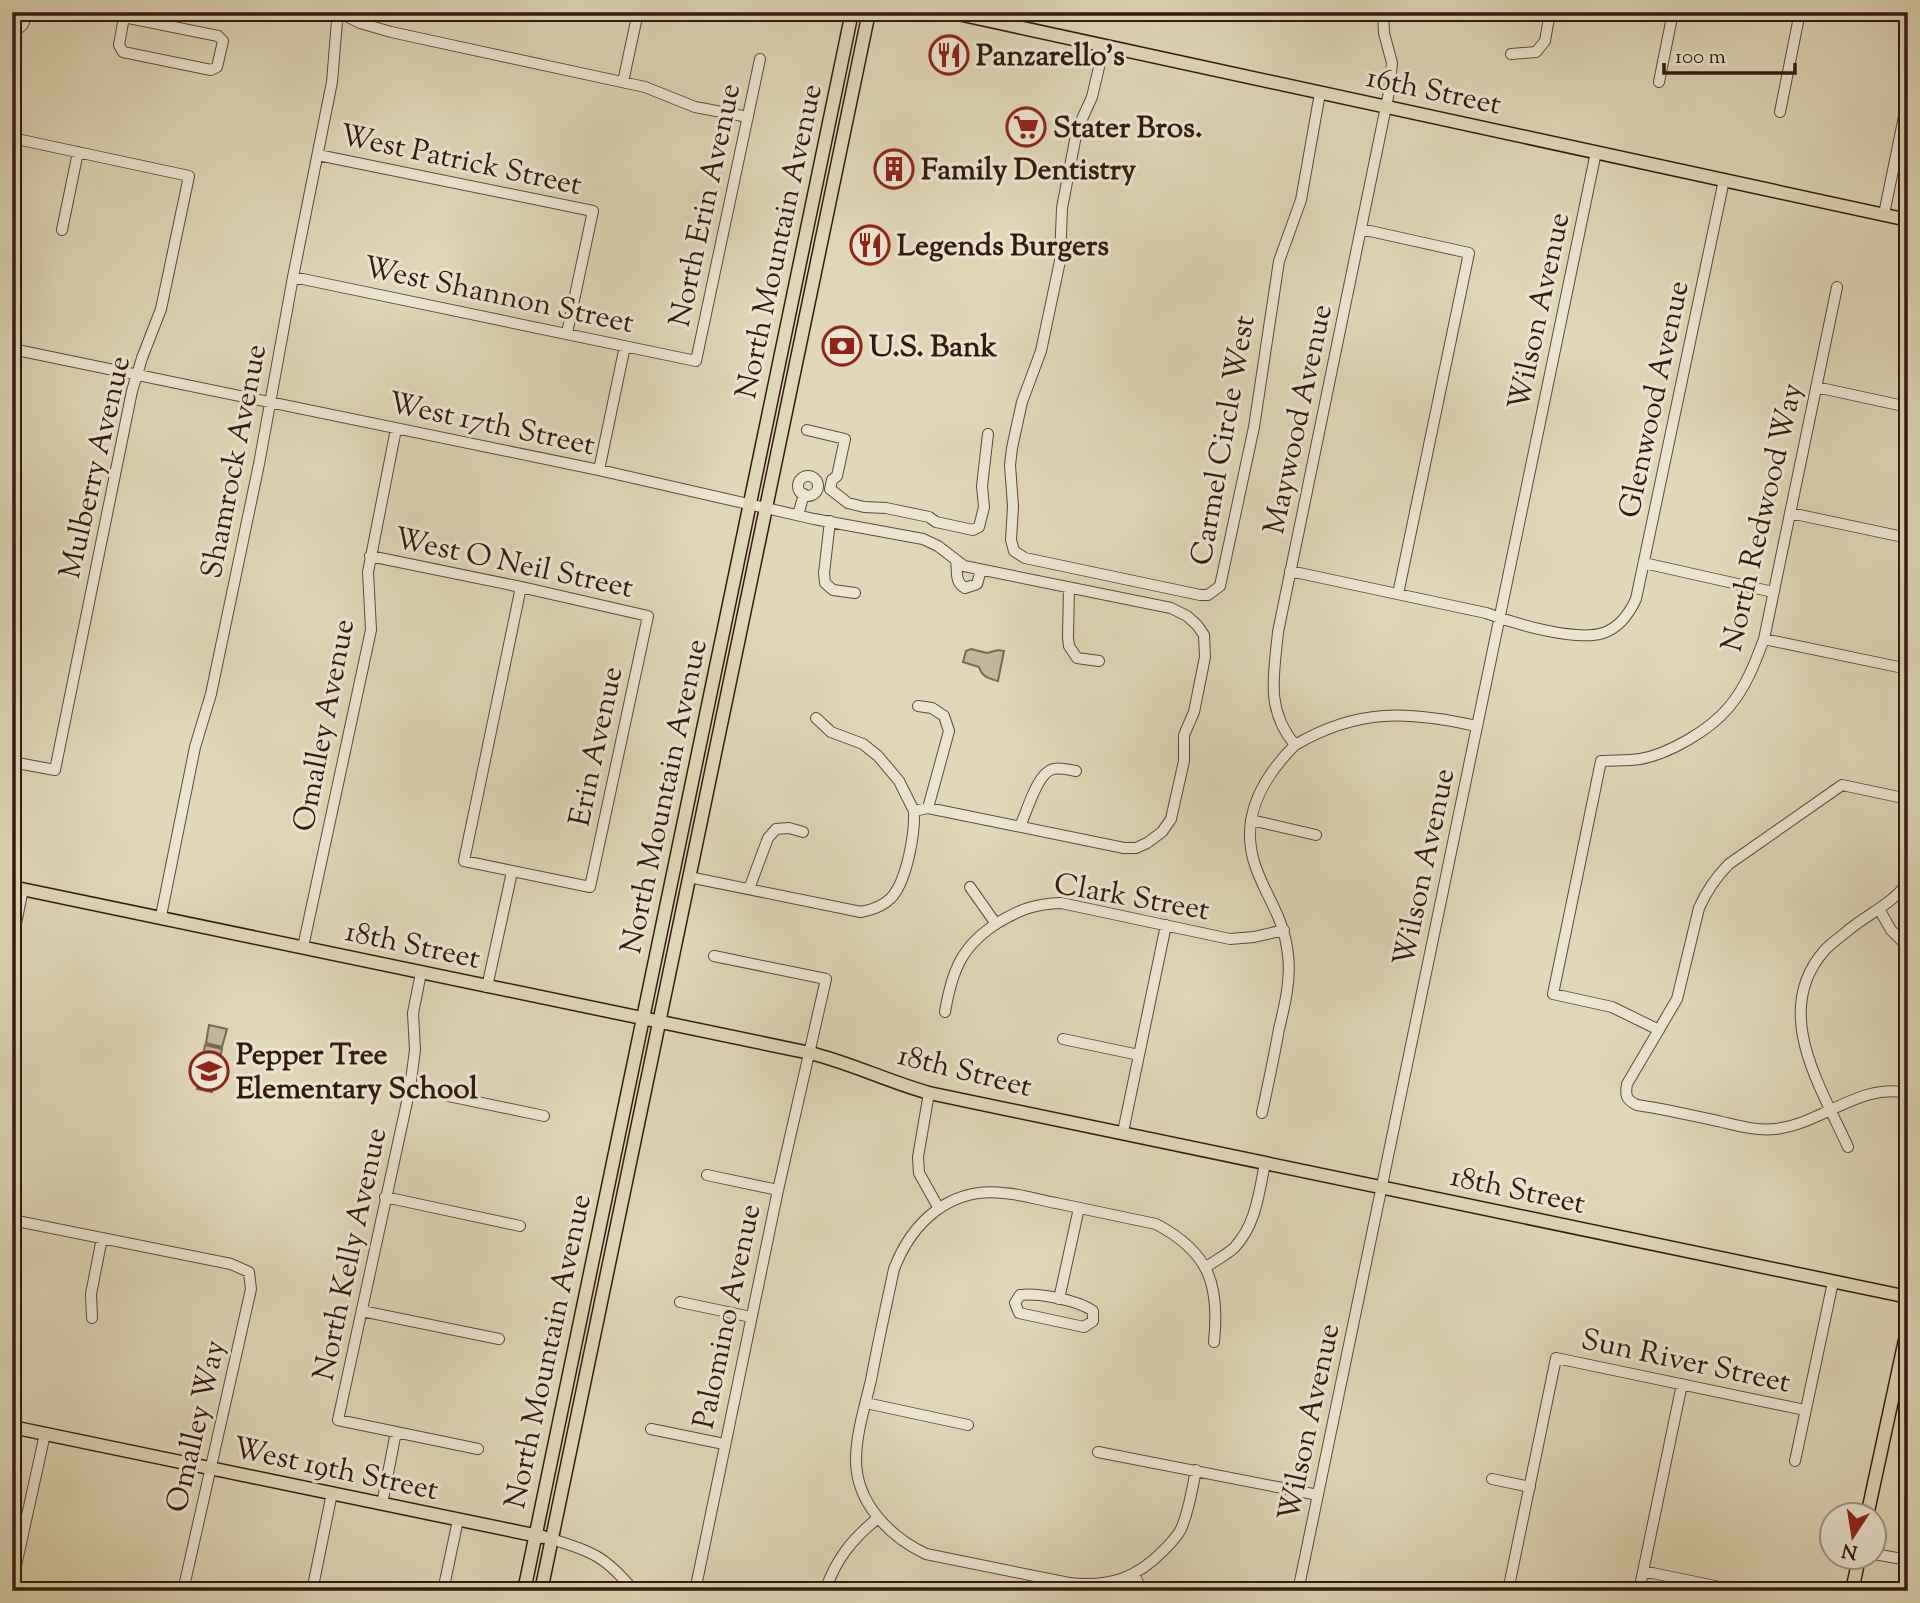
<svg xmlns="http://www.w3.org/2000/svg" width="1920" height="1603" font-family="'Sorts Mill Goudy',serif">
<rect width="100%" height="100%" fill="#e0d7b6"/>
<filter id="stains"><feTurbulence type="fractalNoise" baseFrequency=".00286" numOctaves="4"/><feColorMatrix values="0 0 0 0 .2 0 0 0 0 .09 0 0 0 0 .02 0 0 0 .5 -.17"/></filter>
<radialGradient id="worn" r=".72"><stop offset=".6" stop-color="#630" stop-opacity="0"/><stop offset="1" stop-color="#630" stop-opacity=".3"/></radialGradient>
<path fill="#c3b79a" stroke="#7c6854" stroke-width="2" d="M971 649 987 653 998 650 1004 651 998 681C988 678 982 677 979 667L963 662 966 651Z
M209 1025 227 1029 222 1047 206 1043Z
M205 1045 222 1049 212 1092 197 1089Z"/>
<g fill="none" stroke-linecap="round" stroke-linejoin="round">
<g stroke="#604839" stroke-width="12">
<path id="minor" d="M104 12 124 17
M124 17 218 36 223 41 217 67 211 70 123 52 119 45Z
M12 28C24 30 25 21 26 12
M1104 46 1092 97 1077 130 1062 208 1060 261 1041 351 1022 402 1012 448 1010 465 1013 506 1011 540 1014 551 1025 558 1200 595H1208L1220 586 1254 427 1279 261 1301 200 1320 93
M1511 54 1536 52 1545 41 1550 12
M623 82 638 12
M1659 82 1673 12
M1780 112 1800 12
M12 138 189 176 161 309 142 358 132 391 55 770 12 762
M318 155 593 211 567 333
M1884 214 1908 97
M1361 229 1469 253 1398 594
M62 230 78 152
M293 277 696 361 760 59
M12 349 599 470 814 519 923 539 938 546 964 566 1171 608 1187 616 1197 625 1204 635 1205 657 1194 712 1184 735V761L1171 819 1162 832 1147 843 1136 848H1124L928 808 914 811C915 833 907 881 891 898 883 906 872 910 861 912L689 877
M1816 387 1908 407
M807 430 845 439 837 476 832 480 830 489
M599 470 625 346
M798 486a10 10 0 1 1 20 0a10 10 0 1 1-20 0Z
M830 489 848 503 864 507 886 508 929 517 936 522 973 530 979 527 984 507 982 486 988 434
M1790 513 1908 538
M798 515 804 494
M830 521 824 573 825 583 833 590 855 593
M370 556 521 587 648 616 590 887 464 861 521 587
M956 560C958 571 954 582 965 588L977 584 981 570
M1644 563 1773 592
M1290 571 1486 613C1513 623 1575 642 1603 633 1619 628 1629 614 1636 599L1724 180
M1069 588 1068 637 1069 646 1077 658 1099 661
M1764 639 1908 669
M918 706 932 708 944 716 949 731 928 808
M816 718 831 732 863 744 878 756 899 781 914 811
M1295 745C1358 708 1408 711 1476 726
M1908 799 1842 785 1729 864C1716 877 1707 890 1699 908L1677 999 1627 1084C1625 1095 1626 1100 1637 1105 1665 1109 1694 1116 1722 1122 1739 1126 1757 1131 1775 1129 1822 1124 1860 1082 1908 1093
M1251 820 1316 835
M1020 826C1027 812 1037 773 1053 769 1061 767 1069 770 1076 771
M970 887 996 924
M749 889 768 838 776 829 789 828 803 832
M1879 909 1891 930 1904 943
M161 916 195 747 211 694 259 464 293 277 332 82 337 21 342 14 360 23 391 32 645 87 695 107 748 117
M12 943 23 889
M303 947 371 630 368 572 396 429
M12 966 16 998 12 1019
M421 973 413 1013 415 1050 410 1088 338 1420 478 1449
M487 987 512 872
M945 1012C952 970 962 945 999 922 1021 909 1035 904 1061 903L1230 939 1254 937 1284 930
M1659 1030 1612 1007 1553 994 1601 761C1614 760 1627 761 1640 759 1669 754 1710 730 1729 707 1746 687 1755 663 1764 639L1837 287
M1063 1039 1139 1055
M410 1088 544 1116
M929 1093 918 1157 919 1173 938 1207
M1262 1113C1268 1085 1274 1057 1279 1029 1285 1004 1291 980 1288 955 1284 916 1266 898 1255 865 1239 817 1263 777 1295 745 1265 709 1274 675 1278 632L1389 92 1392 63 1384 33 1383 12
M1123 1132 1166 925
M1848 1147C1821 1087 1771 1012 1824 951 1830 944 1838 939 1845 933 1865 915 1892 905 1908 882
M707 1175 778 1190
M385 1197 520 1226
M12 1220 231 1264 249 1272 251 1289 183 1591
M1206 1267C1215 1261 1226 1255 1234 1248 1256 1225 1259 1193 1265 1163
M1020 1295C1038 1293 1078 1300 1093 1311V1321L1084 1327 1019 1313 1015 1303Z
M1059 1299 1079 1208
M680 1302 751 1317
M362 1311 499 1339
M92 1318 91 1294 102 1238
M866 1403 968 1425
M651 1429 724 1444
M1098 1452 1318 1495
M1795 1461 1833 1282
M1196 1470C1192 1489 1189 1511 1181 1529 1177 1537 1170 1544 1164 1550 1136 1579 1109 1587 1069 1583L926 1554C890 1537 856 1503 856 1460 856 1434 865 1406 871 1380 878 1343 886 1306 894 1269 912 1222 950 1187 1003 1193 1021 1194 1039 1200 1056 1203 1090 1210 1123 1217 1156 1224 1209 1252 1220 1284 1214 1342
M1492 1479 1530 1487
M382 1504 396 1432
M551 1539C592 1551 606 1557 634 1591
M1874 1554 1908 1560
M1643 1571 1739 1591
M1134 1574 1142 1591
M12 1584 45 1434
M312 1591 332 1493
M443 1591 458 1520
M695 1591 778 1190 826 979 714 956
M825 1591C836 1559 852 1539 878 1518
M1298 1591 1596 152
M1508 1591 1556 1358 1805 1410
M1639 1591 1682 1384"/>
</g>
<g stroke="#35190f" stroke-width="15">
<path id="major" d="M949 12 1908 220
M12 887 810 1053C851 1063 889 1082 929 1093L1908 1297
M12 1427 543 1537
M1867 1516 1908 1326
M524 1591 852 12
M541 1591 869 12
M1852 1591 1859 1558"/>
</g>
<use href="#minor" stroke="#ebe5d0" stroke-width="10"/>
<use href="#major" stroke="#e0d7b6" stroke-width="12"/>
</g>
<defs>
<g id="restaurant-ring" transform="scale(2.0125)"><circle r="9.5" fill="#ebe5d0" stroke="#8f2418" stroke-width="1.5"/><path d="M-5-6h1v4h1v-4h1v4h1v-4h1v5L-1.5 .5V6h-2V.5L-5-1ZM5-6V6H3V1.5H1.5Q1.5-4 5-6Z" fill="#8f2418"/></g>
<g id="supermarket-ring" transform="scale(2.0125)"><circle r="9.5" fill="#ebe5d0" stroke="#8f2418" stroke-width="1.5"/><path d="M-6-5.5h2.5l.6 2H6L4.5 2H-2.5L-4.4-4H-6ZM-1.5 3.2a1.3 1.3 0 1 0 .1 0ZM3 3.2a1.3 1.3 0 1 0 .1 0Z" fill="#8f2418"/></g>
<g id="building-ring" transform="scale(2.0125)"><circle r="9.5" fill="#ebe5d0" stroke="#8f2418" stroke-width="1.5"/><path d="M-4-6H4V6H1V3H-1V6H-4ZM-2.5-4.3h1.7v1.8h-1.7ZM.8-4.3h1.7v1.8H.8ZM-2.5-1h1.7V.8h-1.7ZM.8-1h1.7V.8H.8Z" fill="#8f2418"/></g>
<g id="bank-ring" transform="scale(2.0125)"><circle r="9.5" fill="#ebe5d0" stroke="#8f2418" stroke-width="1.5"/><path d="M-6-4H6V4H-6ZM0-2.3a2.3 2.3 0 1 0 0 4.6a2.3 2.3 0 1 0 0-4.6Z" fill="#8f2418"/></g>
<g id="school-ring" transform="scale(2.0125)"><circle r="9.5" fill="#ebe5d0" stroke="#8f2418" stroke-width="1.5"/><path d="M0-5L7-2L0 1L-7-2ZM-4 1L0 2.5L4 1V4Q0 6-4 4Z" fill="#8f2418"/></g>
</defs>
<g fill-rule="evenodd">
<use href="#restaurant-ring" x="949" y="55"/>
<use href="#supermarket-ring" x="1026" y="127"/>
<use href="#building-ring" x="894" y="169"/>
<use href="#restaurant-ring" x="870" y="245"/>
<use href="#bank-ring" x="842" y="346"/>
<use href="#school-ring" x="209" y="1071"/>
</g>
<g text-anchor="middle" stroke-width="6" stroke-linejoin="round" paint-order="stroke">
<g font-size="30" font-weight="bold" fill="#35190f" stroke="#ebe5d0" text-anchor="start">
<text x="976" y="65">Panzarello's</text>
<text x="1053" y="137">Stater Bros.</text>
<text x="921" y="179">Family Dentistry</text>
<text x="897" y="255">Legends Burgers</text>
<text x="869" y="356">U.S. Bank</text>
<text x="236" y="1064">Pepper Tree<tspan x="236" dy="34">Elementary School</tspan></text>
</g>
<g font-size="30" fill="#35190f" stroke="#ebe5d0">
<text transform="translate(1434 90) rotate(12)" y="10">16th Street</text>
<text transform="translate(461 159) rotate(12)" y="10">West Patrick Street</text>
<text transform="translate(704 205) rotate(-78)" y="10">North Erin Avenue</text>
<text transform="translate(778 241) rotate(-78)" y="10">North Mountain Avenue</text>
<text transform="translate(499 294) rotate(12)" y="10">West Shannon Street</text>
<text transform="translate(1538 311) rotate(-78)" y="10">Wilson Avenue</text>
<text transform="translate(1653 399) rotate(-78)" y="10">Glenwood Avenue</text>
<text transform="translate(1297 419) rotate(-78)" y="10">Maywood Avenue</text>
<text transform="translate(492 423) rotate(12)" y="10">West 17th Street</text>
<text transform="translate(1222 440) rotate(-80)" y="10">Carmel Circle West</text>
<text transform="translate(233 461) rotate(-79)" y="10">Shamrock Avenue</text>
<text transform="translate(94 467) rotate(-77)" y="10">Mulberry Avenue</text>
<text transform="translate(1761 517) rotate(-77)" y="10">North Redwood Way</text>
<text transform="translate(514 562) rotate(12)" y="10">West O Neil Street</text>
<text transform="translate(323 725) rotate(-79)" y="10">Omalley Avenue</text>
<text transform="translate(595 746) rotate(-78)" y="10">Erin Avenue</text>
<text transform="translate(663 796) rotate(-78)" y="10">North Mountain Avenue</text>
<text transform="translate(1423 867) rotate(-78)" y="10">Wilson Avenue</text>
<text transform="translate(1132 896) rotate(10)" y="10">Clark Street</text>
<text transform="translate(413 944) rotate(12)" y="10">18th Street</text>
<text transform="translate(965 1070) rotate(14)" y="10">18th Street</text>
<text transform="translate(1518 1189) rotate(12)" y="10">18th Street</text>
<text transform="translate(349 1254) rotate(-78)" y="10">North Kelly Avenue</text>
<text transform="translate(726 1316) rotate(-78)" y="10">Palomino Avenue</text>
<text transform="translate(547 1351) rotate(-78)" y="10">North Mountain Avenue</text>
<text transform="translate(1686 1360) rotate(12)" y="10">Sun River Street</text>
<text transform="translate(1308 1422) rotate(-78)" y="10">Wilson Avenue</text>
<text transform="translate(195 1426) rotate(-77)" y="10">Omalley Way</text>
<text transform="translate(336 1468) rotate(12)" y="10">West 19th Street</text>
</g>
</g>
<rect width="1920" height="1603" fill="none" stroke="#e0d7b6" stroke-width="42"/>
<rect x="14" y="14" width="1892" height="1575" fill="none" stroke="#35190f" stroke-width="3.5"/>
<rect x="21" y="21" width="1878" height="1561" fill="none" stroke="#35190f" stroke-width="2"/>
<g transform="translate(1853 1536) rotate(192)"><circle r="33" fill="#ebe5d0" stroke="#a29383" stroke-width="2"/>
<path d="M0-5L12 26L0 18L-12 26Z" fill="#8f2418"/>
<text y="-10" font-size="19" font-weight="bold" text-anchor="middle" fill="#35190f">N</text>
</g>
<path d="M1664 63v10h131v-10" fill="none" stroke="#35190f" stroke-width="3.5"/>
<text x="1675" y="63" font-size="21" fill="#35190f" stroke="#ebe5d0" stroke-width="5" paint-order="stroke">100 m</text>
<rect width="100%" height="100%" filter="url(#stains)"/>
<rect width="100%" height="100%" fill="url(#worn)"/>
</svg>
